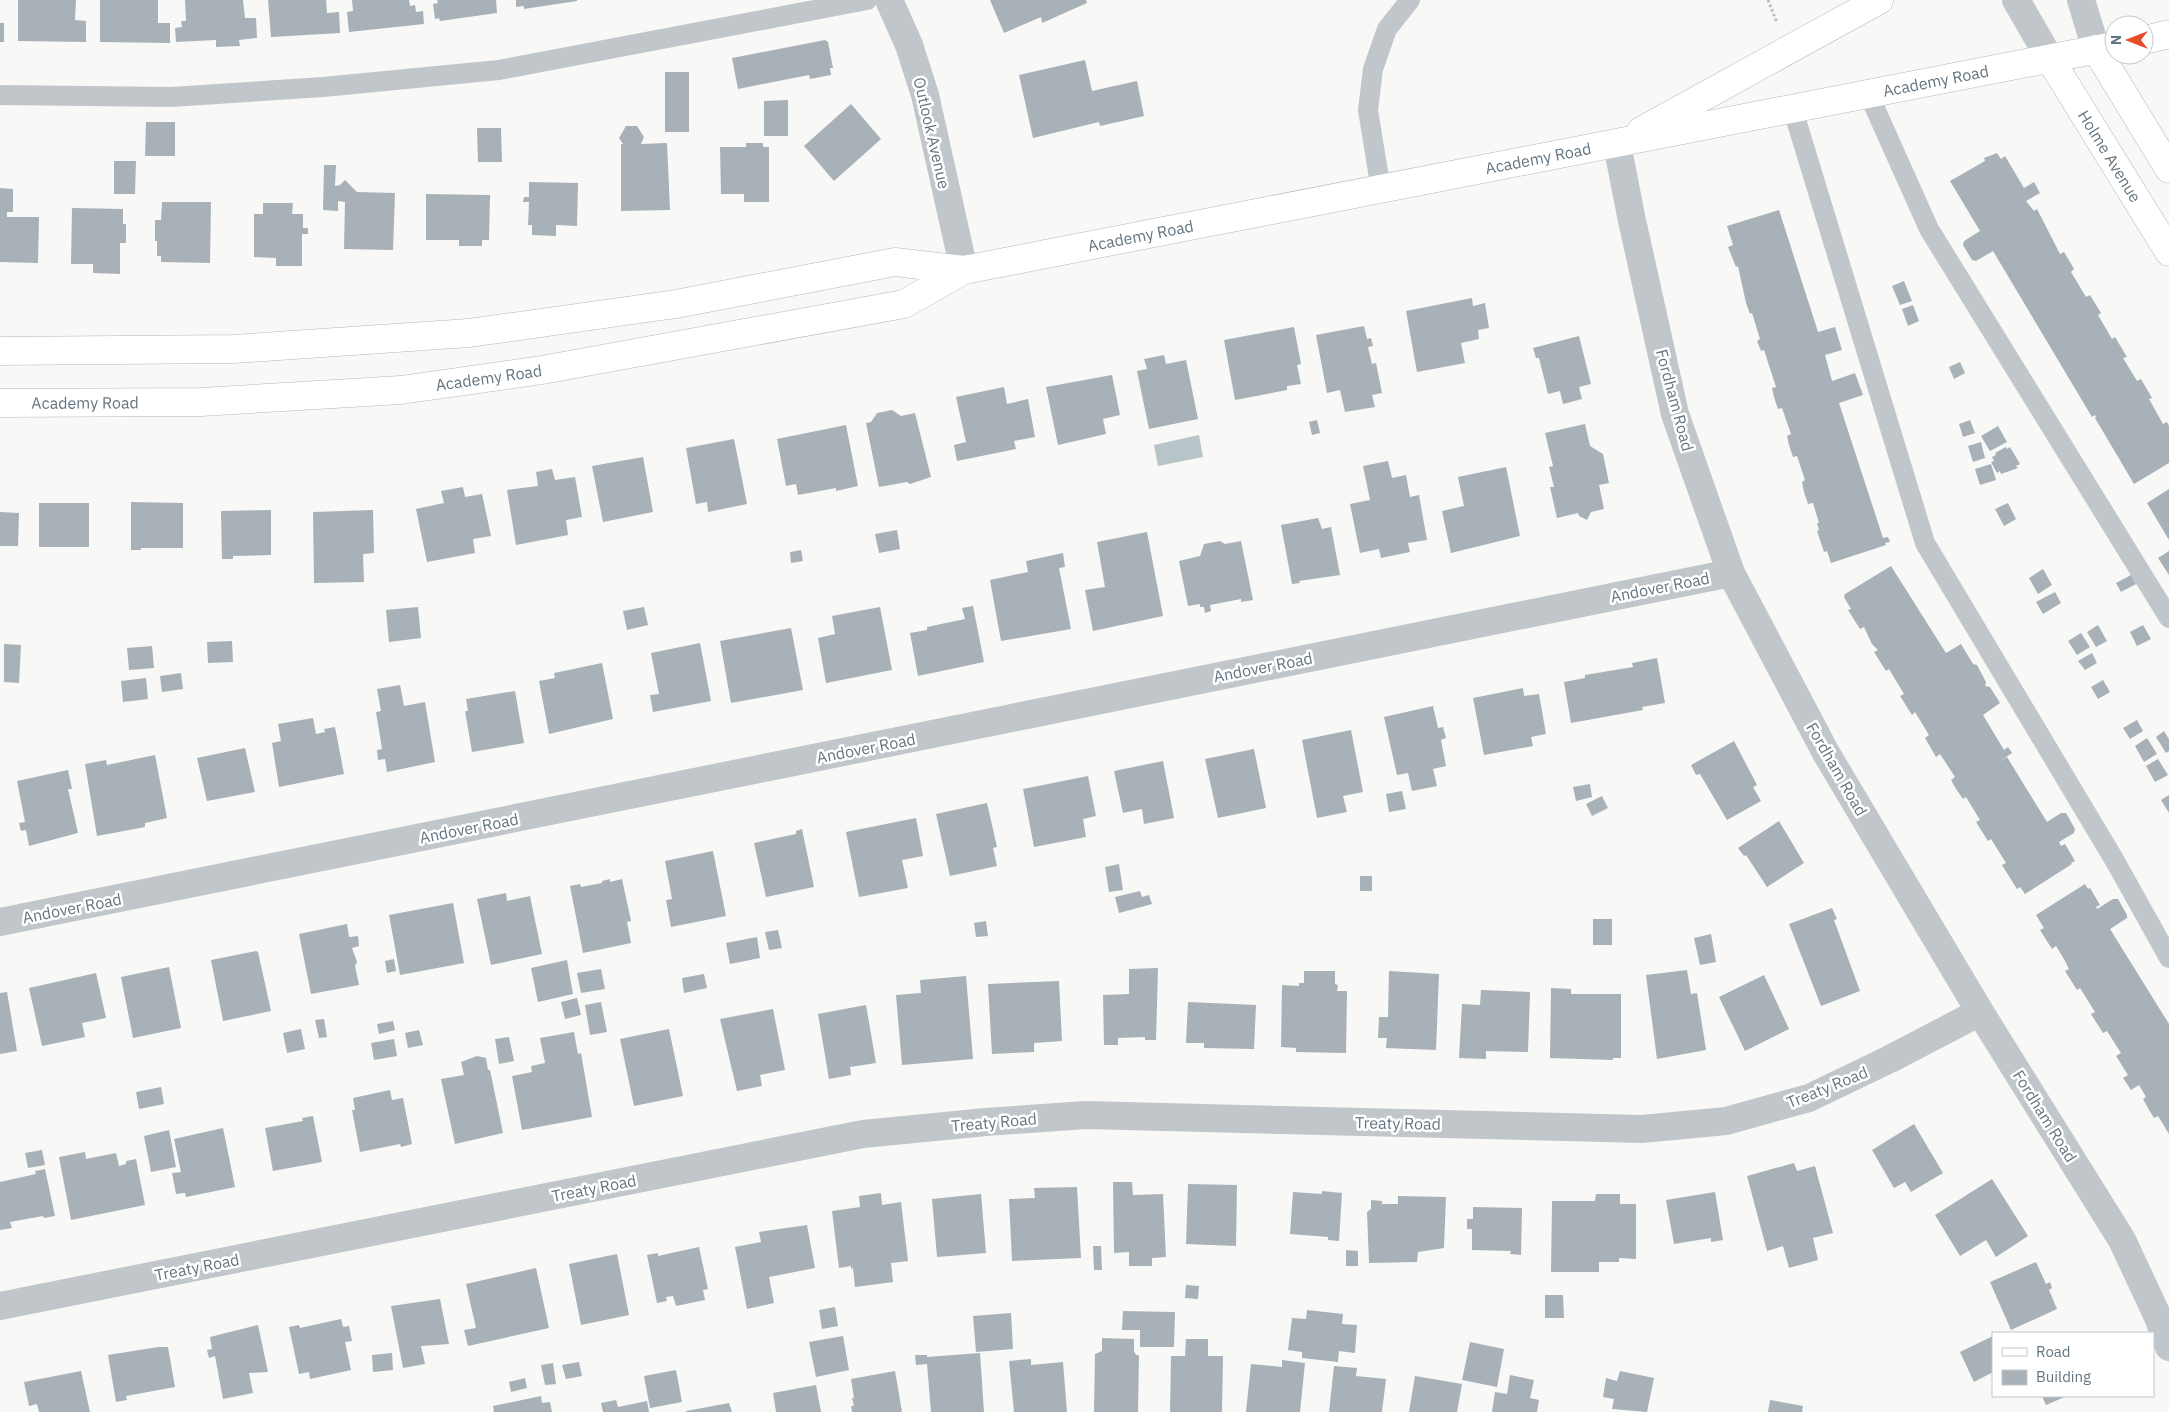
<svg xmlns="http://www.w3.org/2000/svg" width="2169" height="1412" font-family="'IBM Plex Sans',sans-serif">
<rect width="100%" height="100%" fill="#f8f8f6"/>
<path fill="#b7c5c8" d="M1199 435 1203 457 1158 466 1154 445Z"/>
<path fill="#a8b1b7" d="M18 0H76L75 20 86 21V42L18 41Z
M100 0H158V23H170V43L100 42Z
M185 0H243L245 18H256L257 38 239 40 240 46 216 47V40L176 42 175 28 182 27 181 21H186Z
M268 0H326L327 13 339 12 340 33 271 37Z
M352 0H409L410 6 415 5 416 12 423 11 424 24 349 32 347 12 353 11Z
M437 0H496L497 13 440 21 439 18 435 19 433 4 438 3Z
M516 0H577V1L524 9V6L516 7Z
M990 0H1086L1087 3 1042 23 1041 17 1004 33Z
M0 23H4V42H0Z
M825 40 828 42 833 68H830L831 75 810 79 809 75 738 89 732 58Z
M1085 60 1092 91 1137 81 1144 116 1100 126 1099 122 1033 138 1019 75Z
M665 72H689V132H665Z
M788 100V136H764V101Z
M851 104 881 139 834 181 804 146Z
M146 122H175V156H145Z
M626 126H637L644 137 641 144 667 143 670 210 621 211V144H623L619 138Z
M477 128H501L502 162H478Z
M746 143H763V147H769V202H744V194H721L720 147H746Z
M1997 153 2001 159 2005 156 2024 188 2034 182 2040 193 2026 201 2034 211 2037 209 2060 254 2064 252 2074 269 2071 272 2086 297 2090 295 2101 313 2098 315 2112 339 2115 337 2127 357 2123 358 2137 381 2141 379 2152 398 2149 399 2163 424 2167 422 2169 426V463L2134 484 2095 418 2096 417 2095 415 2092 417 1993 251 1976 261 1972 260 1963 245 1964 241 1980 231 1950 181 1985 161 1984 158Z
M114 161H136L135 194H114Z
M324 165H336L335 186 340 185 345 180 357 192 395 193 393 250 344 249 345 202 338 201V211L323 210Z
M529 182 578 183 577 226 556 225V236L532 235V225H528L529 202H523L524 197H529Z
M0 188 13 189V212H7V217H39L38 263 0 262Z
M426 194 490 195 489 240H482V246H459V240H426Z
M162 202H211L210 263 161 262V256H157V241H155V220H161Z
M263 203H293L292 214H303V228H308V234H302V266H276V258L254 257V214H263Z
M72 208 123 209V224H126V243H120V274L93 273V264H71Z
M1779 210 1818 332 1835 327 1842 350 1825 355 1832 381 1855 373 1863 395 1839 403 1883 538 1888 537 1890 542 1885 543 1886 545 1831 563 1827 551 1824 552 1817 531 1819 530 1817 523H1819L1813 503 1808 504 1804 492 1802 482 1805 480 1797 456 1793 457 1789 445 1787 436 1791 434 1782 408 1778 409 1774 397 1772 388 1776 387 1764 350 1761 351 1757 341 1760 339 1752 313 1750 314 1746 303 1738 266 1736 267 1728 247 1733 245 1727 226Z
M1904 281 1912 301 1900 305 1892 286Z
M1472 298 1473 306 1485 303 1489 328 1478 330 1479 339 1461 343 1465 363 1417 372 1406 311Z
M1913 305 1919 321 1908 326 1902 309Z
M1364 326 1367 339 1371 338 1373 346 1368 347 1372 364 1376 363 1382 393 1372 395 1375 407 1345 412 1340 390 1327 393 1316 335Z
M1294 327 1301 364 1297 365 1301 384 1287 386V390L1235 400 1224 340Z
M1579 336 1591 384 1579 387 1582 399 1563 404 1560 391 1548 394 1539 358H1536L1533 348Z
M1164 355 1166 364 1186 360 1198 419 1149 429 1137 371 1147 369 1144 359Z
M1960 362 1965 373 1954 379 1949 367Z
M1112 375 1120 415 1103 419 1106 434 1058 445 1046 387Z
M1004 387 1007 404 1028 399 1035 437 1014 441 1016 449 957 461 954 445 966 442 956 397Z
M892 410 901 416 915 413 931 477 910 484 907 482 879 487 866 423 871 422 877 413Z
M1317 420 1320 433 1312 435 1309 422Z
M1970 420 1975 433 1963 437 1959 424Z
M1585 424 1590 446 1603 454 1609 483 1599 485 1604 509 1591 512 1587 520 1579 516 1578 513 1557 518 1550 487H1554L1549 467 1553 466 1545 433Z
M846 425 858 486 836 491V488L798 495 796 484 786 486 777 439Z
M1998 426 2007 442 1990 451 1981 436Z
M734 439 747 504 708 512 707 502 696 504 686 448Z
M1981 442 1985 458 1973 462 1968 446Z
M2006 447 2007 449 2010 447 2020 464 2016 466 2018 468 2001 474 2000 471 1997 473 1991 462 1994 461 1992 457 1996 455 1995 453Z
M643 457 653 512 603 522 592 466Z
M1388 461 1392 478 1406 475 1410 497 1419 495 1427 540 1408 543 1410 552 1381 558 1379 549 1360 553 1350 504 1370 500 1363 466Z
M1991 464 1996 480 1980 485 1975 469Z
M1506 467 1520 536 1451 553 1442 511 1464 506 1458 477Z
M552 469 555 480 575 477 582 517 566 520 568 535 516 545 507 490 538 486 536 472Z
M463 487 465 497 482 494 491 536 473 539 475 553 427 562 416 509 444 503 441 491Z
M2169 489V540L2147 503Z
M131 502 183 503V548H141V550H131Z
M39 503H89V547H39Z
M2008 503 2016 519 2004 526 1995 509Z
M271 510V555L233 556V559H222L221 511Z
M373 510 374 553 363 554 364 582 314 583 313 512Z
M0 512 19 513 18 546H0Z
M1318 518 1322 529 1331 527 1340 575 1299 581 1300 583 1292 584 1281 525Z
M897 530 900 549 879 553 875 534Z
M1147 532 1163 616 1093 631 1085 590 1105 587 1097 542Z
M1220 541 1225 544 1241 541 1253 600 1241 602V599L1210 605 1211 611 1205 613 1204 607H1200V604L1188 606 1179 561 1200 556 1204 544Z
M801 550 803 561 791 563 790 552Z
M2169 551V575L2158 558Z
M1063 553 1065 567 1059 568 1071 629 1001 641 990 580 1028 572 1026 561Z
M1891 566 1946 653 1961 644 1973 664 1977 665 1986 682 1985 686 1990 687 2000 703 1983 715 2004 750 2008 747 2012 753 1997 763 2007 757 2047 822 2061 813H2066L2075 829 2074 833 2059 842 2061 846 2065 844 2075 861 2071 863 2072 864 2025 894 2020 887 2017 889 2002 865 2006 863 1991 839 1988 841 1976 822 1980 820 1966 797 1963 799 1956 789 1951 780 1955 777 1940 754 1936 757 1925 738 1929 735 1915 712 1912 715 1900 696 1904 694 1889 669 1886 671 1874 652 1878 650 1872 644 1864 627 1860 629 1848 610 1851 609 1844 597 1845 594Z
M2043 569 2052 585 2038 594 2029 578Z
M2131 575 2136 584 2121 592 2116 583Z
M2055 592 2061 603 2043 614 2036 602Z
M973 606 984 662 918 676 910 633 927 630V627L965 619 962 608Z
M418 607 421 638 389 642 386 610Z
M644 607 648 625 627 630 623 611Z
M880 607 892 670 826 683 818 638 835 634 832 616Z
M2098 625 2107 641 2096 647 2087 632Z
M2143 625 2151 639 2137 646 2130 632Z
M791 628 803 690 731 703 720 641Z
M2081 633 2090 647 2077 655 2068 641Z
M232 641 233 662 208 663 207 642Z
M700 643 711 701 653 712 650 695 659 694 651 653Z
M4 644 21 645 19 683 4 682Z
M152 646 154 668 129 670 127 648Z
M2092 653 2097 663 2085 670 2078 661Z
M1657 658 1665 703 1642 707 1643 710 1571 723 1564 682 1585 678V675L1633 667 1632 663Z
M602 663 613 719 549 734 539 681 555 678 554 673Z
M181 673 183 689 162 692 160 676Z
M146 678 148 699 123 702 121 681Z
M2103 680 2110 692 2098 699 2091 687Z
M400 685 404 706 425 702 435 762 387 772 385 759 378 760 377 750 382 749 376 712 381 711 377 689Z
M1523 688 1524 696 1539 694 1546 734 1531 737 1533 746 1484 755 1473 698Z
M515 691 524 743 472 752 465 711H468L466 699Z
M1433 706 1438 728 1443 727 1446 738 1441 740 1446 766 1433 769 1437 786 1412 791 1408 773 1397 775 1384 717Z
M313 718 316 734 325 732 324 729 335 727 344 774 279 787 272 743 281 741 278 724Z
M2137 720 2143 731 2130 739 2123 728Z
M1351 730 1363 792 1343 796 1347 812 1317 818 1302 740Z
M2164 731 2169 739V751L2166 753 2156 737Z
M2147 738 2157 754 2144 762 2135 746Z
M1734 741 1757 785 1753 787 1761 801 1727 820 1700 774 1696 775 1691 765Z
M245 748 255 792 207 801 197 758Z
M1254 749 1266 808 1218 818 1205 759Z
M155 755 167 818 145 823V827L97 836 85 764 106 760 107 765Z
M2158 759 2168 775 2155 782 2146 766Z
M1163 761 1174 818 1144 824 1142 809 1123 813 1114 771Z
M68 770 72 789H68L78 833 29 846 26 830 21 831 19 823 25 822 17 781Z
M1088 776 1096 816 1083 819 1086 837 1034 847 1023 789Z
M1590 784 1592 797 1576 801 1573 787Z
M1402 791 1406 809 1389 812 1386 794Z
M2169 795V813L2161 800Z
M1602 796 1608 808 1592 816 1586 804Z
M987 803 997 847 993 848 997 866 950 876 936 814Z
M916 818 923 856 902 860 908 888 859 897 846 832Z
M1779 821 1804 863 1767 887 1746 855 1744 856 1738 848Z
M802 829 814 887 766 897 754 843 796 834V831Z
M713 851 726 916 671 927 666 900 672 899 665 861Z
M1119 864 1123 890 1109 892 1105 867Z
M1360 876H1372V891H1360Z
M610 879V882L622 879 631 921 627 922 631 943 583 953 570 886 580 884 581 887 602 883V881Z
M2085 884 2088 889 2090 888 2100 905 2096 907 2097 909 2113 899H2118L2127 915V918L2110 929 2169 1024V1134L2158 1116 2154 1118 2148 1108 2143 1099 2146 1097 2139 1085 2131 1090 2123 1078 2128 1075 2116 1056 2121 1053 2107 1031 2103 1033 2091 1014 2095 1012 2080 988 2077 990 2065 971 2069 969 2064 959 2056 946 2052 949 2040 930 2044 928 2036 915Z
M1140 891 1142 897 1149 895 1152 904 1119 913 1115 897Z
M506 893 507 901 530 896 542 954 491 965 477 899Z
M453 903 464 963 400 975 389 915Z
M1832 908 1837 919 1834 920 1860 991 1821 1006 1789 924Z
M1593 919H1612V945H1593Z
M986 921 988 936 976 937 974 923Z
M347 924 349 937 358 936 359 946 352 948 357 962 355 966 359 985 311 994 299 934Z
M778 930 782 948 769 950 765 932Z
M1711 934 1716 962 1700 965 1694 938Z
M757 937 760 958 730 964 726 943Z
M256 951 258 952 271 1011 223 1021 211 960Z
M394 959 396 971 387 973 385 961Z
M567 960 573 994 538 1002 531 968Z
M169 967 181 1028 133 1038 121 977Z
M1158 968 1156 1040H1145V1037L1118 1038V1045H1104L1103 995 1129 994V969Z
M601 969 605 989 581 993 577 973Z
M1687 970 1691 994 1697 993 1706 1050 1657 1059 1646 975Z
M1304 971H1335V984L1338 985 1337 991H1347L1346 1053 1296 1052V1048L1281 1047 1282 985 1299 986V983H1304Z
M1389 971 1439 974 1436 1050 1386 1048 1387 1038H1378L1379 1017H1388Z
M96 973 106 1018 82 1023 85 1037 42 1046 29 988Z
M704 974 707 988 684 993 682 978Z
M1764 975 1789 1029 1745 1051 1719 997Z
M966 976 973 1059 902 1065 896 995 921 993 920 980Z
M1059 981 1062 1041 1034 1043V1052L992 1054 988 984Z
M1551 988 1571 989V994H1621V1058H1613V1060L1550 1058Z
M1481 990 1530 992 1528 1052 1486 1051V1059L1459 1058 1462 1004 1480 1005Z
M7 992 17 1051 0 1054V993Z
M577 998 581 1015 565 1019 561 1002Z
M601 1002 607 1032 590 1035 585 1005Z
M1188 1002 1256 1005 1254 1049 1204 1048V1043H1186Z
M866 1005 876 1063 850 1067 851 1075 829 1079 818 1014Z
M773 1009 785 1070 760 1075 762 1086 737 1091 720 1019Z
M324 1019 327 1037 319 1038 315 1020Z
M393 1021 395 1030 379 1034 377 1024Z
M301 1029 305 1049 287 1053 283 1033Z
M669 1029 683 1096 634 1106 620 1039Z
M419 1030 423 1045 408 1048 405 1033Z
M574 1032 578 1054 581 1053 592 1117 522 1130 512 1076 532 1072 531 1066 545 1063 540 1038Z
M509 1037 514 1061 499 1064 495 1039Z
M394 1039 397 1056 374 1060 371 1043Z
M477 1056 486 1058 488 1070H490L503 1133 455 1144 441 1079 464 1075 461 1062Z
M161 1087 164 1104 139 1109 136 1092Z
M390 1090 392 1100 403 1098 412 1144 401 1147 400 1144 360 1152 352 1110H355L353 1098Z
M313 1116 322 1162 273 1171 265 1128 303 1121 302 1118Z
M1914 1124 1943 1173 1911 1192 1905 1182 1894 1188 1872 1150Z
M223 1128 235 1187 186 1197 185 1193 176 1194 172 1173 181 1172 174 1139Z
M169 1130 176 1167 151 1172 144 1136Z
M42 1150 45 1165 28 1168 25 1153Z
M85 1152 86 1159 116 1153 119 1166 126 1164V1161L136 1159 145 1205 71 1220 59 1157Z
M1794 1163 1797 1171 1815 1166 1833 1233 1813 1238 1818 1260 1789 1268 1783 1246 1767 1251 1747 1176Z
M45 1169 55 1216 44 1218 43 1216 10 1222 12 1228 0 1230V1182L36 1174 35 1171Z
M1992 1179 2028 1236 1996 1257 1986 1240 1960 1256 1935 1215Z
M1113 1182H1132L1133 1195 1163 1194 1166 1257 1152 1258V1266H1129V1252L1114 1253Z
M1188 1184 1237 1185 1236 1246 1186 1244Z
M1077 1187 1081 1258 1012 1261 1009 1199 1035 1198 1034 1188Z
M1322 1191 1342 1193 1339 1241 1328 1240V1237L1290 1234 1293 1192 1322 1194Z
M1715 1192 1723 1240 1711 1242V1238L1674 1244 1666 1200Z
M881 1193 882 1205 901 1202 908 1261 891 1263 893 1282 855 1287 853 1268 851 1269V1266L839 1268 832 1211 860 1207 859 1196Z
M981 1194 986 1253 937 1257 932 1199Z
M1596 1194H1620V1204H1636V1259L1619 1258V1262H1599V1272H1551L1552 1201H1595Z
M1398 1196 1446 1197 1444 1248 1418 1252 1417 1262 1369 1263 1367 1212 1371 1209V1200L1382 1201V1204H1398Z
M1473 1207 1522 1208 1521 1255 1510 1254 1511 1251 1472 1250V1229H1467V1219H1473Z
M807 1225 815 1268 769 1277 774 1303 747 1309 735 1247 761 1242 759 1232Z
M1093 1246H1101L1102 1270H1094Z
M699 1247 708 1289 703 1290 705 1300 676 1306 673 1296 666 1297 667 1301 657 1303 647 1255 658 1253V1256Z
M1346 1250 1358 1251V1266H1346Z
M617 1254 629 1315 581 1325 569 1264Z
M2036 1262 2046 1284 2050 1282 2052 1288 2049 1290 2057 1309 2011 1330 1990 1282Z
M536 1268 549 1328 468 1346 464 1330 476 1328 466 1284Z
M1186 1285 1199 1286 1198 1299 1185 1298Z
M1545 1295H1563L1564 1318H1545Z
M440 1299 449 1344 421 1346 425 1364 403 1368 391 1306Z
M835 1307 838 1326 822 1329 819 1310Z
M1307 1310 1343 1314 1342 1324 1357 1325 1355 1353 1339 1351 1338 1362 1302 1358V1352L1288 1350 1292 1318 1306 1319Z
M1123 1311 1175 1312 1174 1347H1140V1330H1122Z
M1011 1313 1013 1349 976 1352 973 1316Z
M341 1319 343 1327 349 1326 352 1341 345 1342 351 1370 310 1379 309 1372 299 1374 289 1327 299 1325 300 1328Z
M258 1325 268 1372 249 1373 253 1393 223 1399 215 1356 209 1358 207 1350 212 1349 210 1337Z
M843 1336 849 1370 816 1377 809 1342Z
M1993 1336V1372L1974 1382 1960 1352Z
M1102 1338 1134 1339V1351L1136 1355H1139L1138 1412H1094L1095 1354 1102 1351Z
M1186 1339H1208V1356H1223L1222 1412H1170L1171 1356H1185Z
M1470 1342 1504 1349 1497 1387 1462 1380Z
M158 1347H168L175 1387 126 1396 127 1400 116 1402 108 1355Z
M392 1353 393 1370 373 1372 372 1355Z
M980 1353 984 1412H931L927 1364 916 1365 915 1355H927V1357Z
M1031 1359V1365L1063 1362 1067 1412H1014L1009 1361Z
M1282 1360 1305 1363 1300 1412H1246L1251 1364 1282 1367Z
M579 1362 582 1376 566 1379 562 1365Z
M553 1363 556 1384 545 1385 541 1365Z
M1334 1366 1357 1368 1356 1376 1386 1379 1382 1412H1329Z
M676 1370 682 1402 650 1408 644 1376Z
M81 1371 90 1412H39L37 1404 29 1406 24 1382Z
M895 1371 902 1412H852L851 1406H854L852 1398H854L851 1379Z
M1620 1371 1654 1378 1647 1412 1612 1409 1614 1399 1603 1397 1606 1378 1617 1381Z
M1510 1375 1534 1380 1530 1398 1539 1400 1537 1412H1492L1495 1392 1507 1394Z
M1415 1376 1462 1384 1457 1412H1409Z
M525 1378 527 1388 511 1392 509 1382Z
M816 1385 821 1412H776L773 1393Z
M541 1396 542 1403 550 1402 552 1412H494L493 1406Z
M2042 1396H2067L2046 1405Z
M616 1400 618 1407 647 1401 649 1412H603L601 1403Z
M1770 1400 1803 1406 1802 1412H1768Z
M729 1403 732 1412H686V1411Z"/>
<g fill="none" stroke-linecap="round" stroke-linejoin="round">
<g stroke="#b1b8bd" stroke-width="29">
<g id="secondary">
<path d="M2144 40 2169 34"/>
<path d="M2096 49 2169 169"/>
<path id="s1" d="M2050 59 2169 252"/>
<path d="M1641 131 1879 0"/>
<path id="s2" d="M0 351 234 349 469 333 676 304 895 262 964 270 2114 46"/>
<path id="s3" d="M0 403 201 402 401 390 542 370 904 304 964 270"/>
</g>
</g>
<path stroke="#b9bdc0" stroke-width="3" stroke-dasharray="2.5 2.5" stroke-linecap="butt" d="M1768 0 1777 23"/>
<path stroke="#c1c6ca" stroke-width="20" d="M0 95 171 97 323 87 499 70 867 0
M1869 95 1929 229 2169 618
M1793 110 1925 543 2115 861 2169 958
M1381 190 1368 110 1373 69 1387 29 1410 0"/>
<path stroke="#c1c6ca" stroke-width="28" d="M889 0 909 45 925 95 964 270
M1617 144 1631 216 1675 414 1731 573 1826 753 1980 1012 2122 1240 2158 1317 2169 1347
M0 922 1731 573
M0 1306 863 1134 986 1122 1086 1115 1642 1129 1726 1121 1809 1098 1890 1059 1980 1012"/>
<path stroke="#c1c6ca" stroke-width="28" d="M2016 0 2050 59
M2081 0 2096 49"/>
<use href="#secondary" stroke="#fff" stroke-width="28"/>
</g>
<g text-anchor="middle" stroke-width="5" stroke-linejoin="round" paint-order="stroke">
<g font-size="16" fill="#637581" stroke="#fff">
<text dy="6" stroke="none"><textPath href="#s2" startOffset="1961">Academy Road</textPath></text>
<text transform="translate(932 133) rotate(77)" y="6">Outlook Avenue</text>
<text dy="6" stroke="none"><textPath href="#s1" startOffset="114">Holme Avenue</textPath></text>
<text dy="6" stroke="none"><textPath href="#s2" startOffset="1556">Academy Road</textPath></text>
<text dy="6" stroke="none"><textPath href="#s2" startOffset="1151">Academy Road</textPath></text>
<text dy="6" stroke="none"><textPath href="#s3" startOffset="490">Academy Road</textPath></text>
<text transform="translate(1675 400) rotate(75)" y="6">Fordham Road</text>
<text dy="6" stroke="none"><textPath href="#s3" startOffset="85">Academy Road</textPath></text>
<text transform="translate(1660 587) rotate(-11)" y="6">Andover Road</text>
<text transform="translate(1263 667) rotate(-11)" y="6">Andover Road</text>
<text transform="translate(866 748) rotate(-11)" y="6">Andover Road</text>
<text transform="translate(1837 769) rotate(60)" y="6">Fordham Road</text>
<text transform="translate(469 828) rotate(-11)" y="6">Andover Road</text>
<text transform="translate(72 908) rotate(-11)" y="6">Andover Road</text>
<text transform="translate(1827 1087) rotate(-22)" y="6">Treaty Road</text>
<text transform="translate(2045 1116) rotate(58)" y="6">Fordham Road</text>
<text transform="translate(994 1122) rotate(-5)" y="6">Treaty Road</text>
<text transform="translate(1398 1123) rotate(1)" y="6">Treaty Road</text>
<text transform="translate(594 1188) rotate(-11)" y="6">Treaty Road</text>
<text transform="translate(197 1267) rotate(-11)" y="6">Treaty Road</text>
</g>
</g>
<rect x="1992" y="1332" width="162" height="65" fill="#ffffff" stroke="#c1c8cd"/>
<rect x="2002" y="1348" width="25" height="8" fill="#ffffff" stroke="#c1c8cd"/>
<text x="2036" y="1357" font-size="15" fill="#637581">Road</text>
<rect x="2002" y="1370" width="25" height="15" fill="#a8b1b7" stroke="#c1c8cd"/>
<text x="2036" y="1382" font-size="15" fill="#637581">Building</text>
<g transform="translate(2129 40) rotate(270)"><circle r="24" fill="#ffffff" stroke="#c1c8cd"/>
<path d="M0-4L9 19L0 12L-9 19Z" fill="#e74b27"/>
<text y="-8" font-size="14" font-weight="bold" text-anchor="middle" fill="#637581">N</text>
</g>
</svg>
